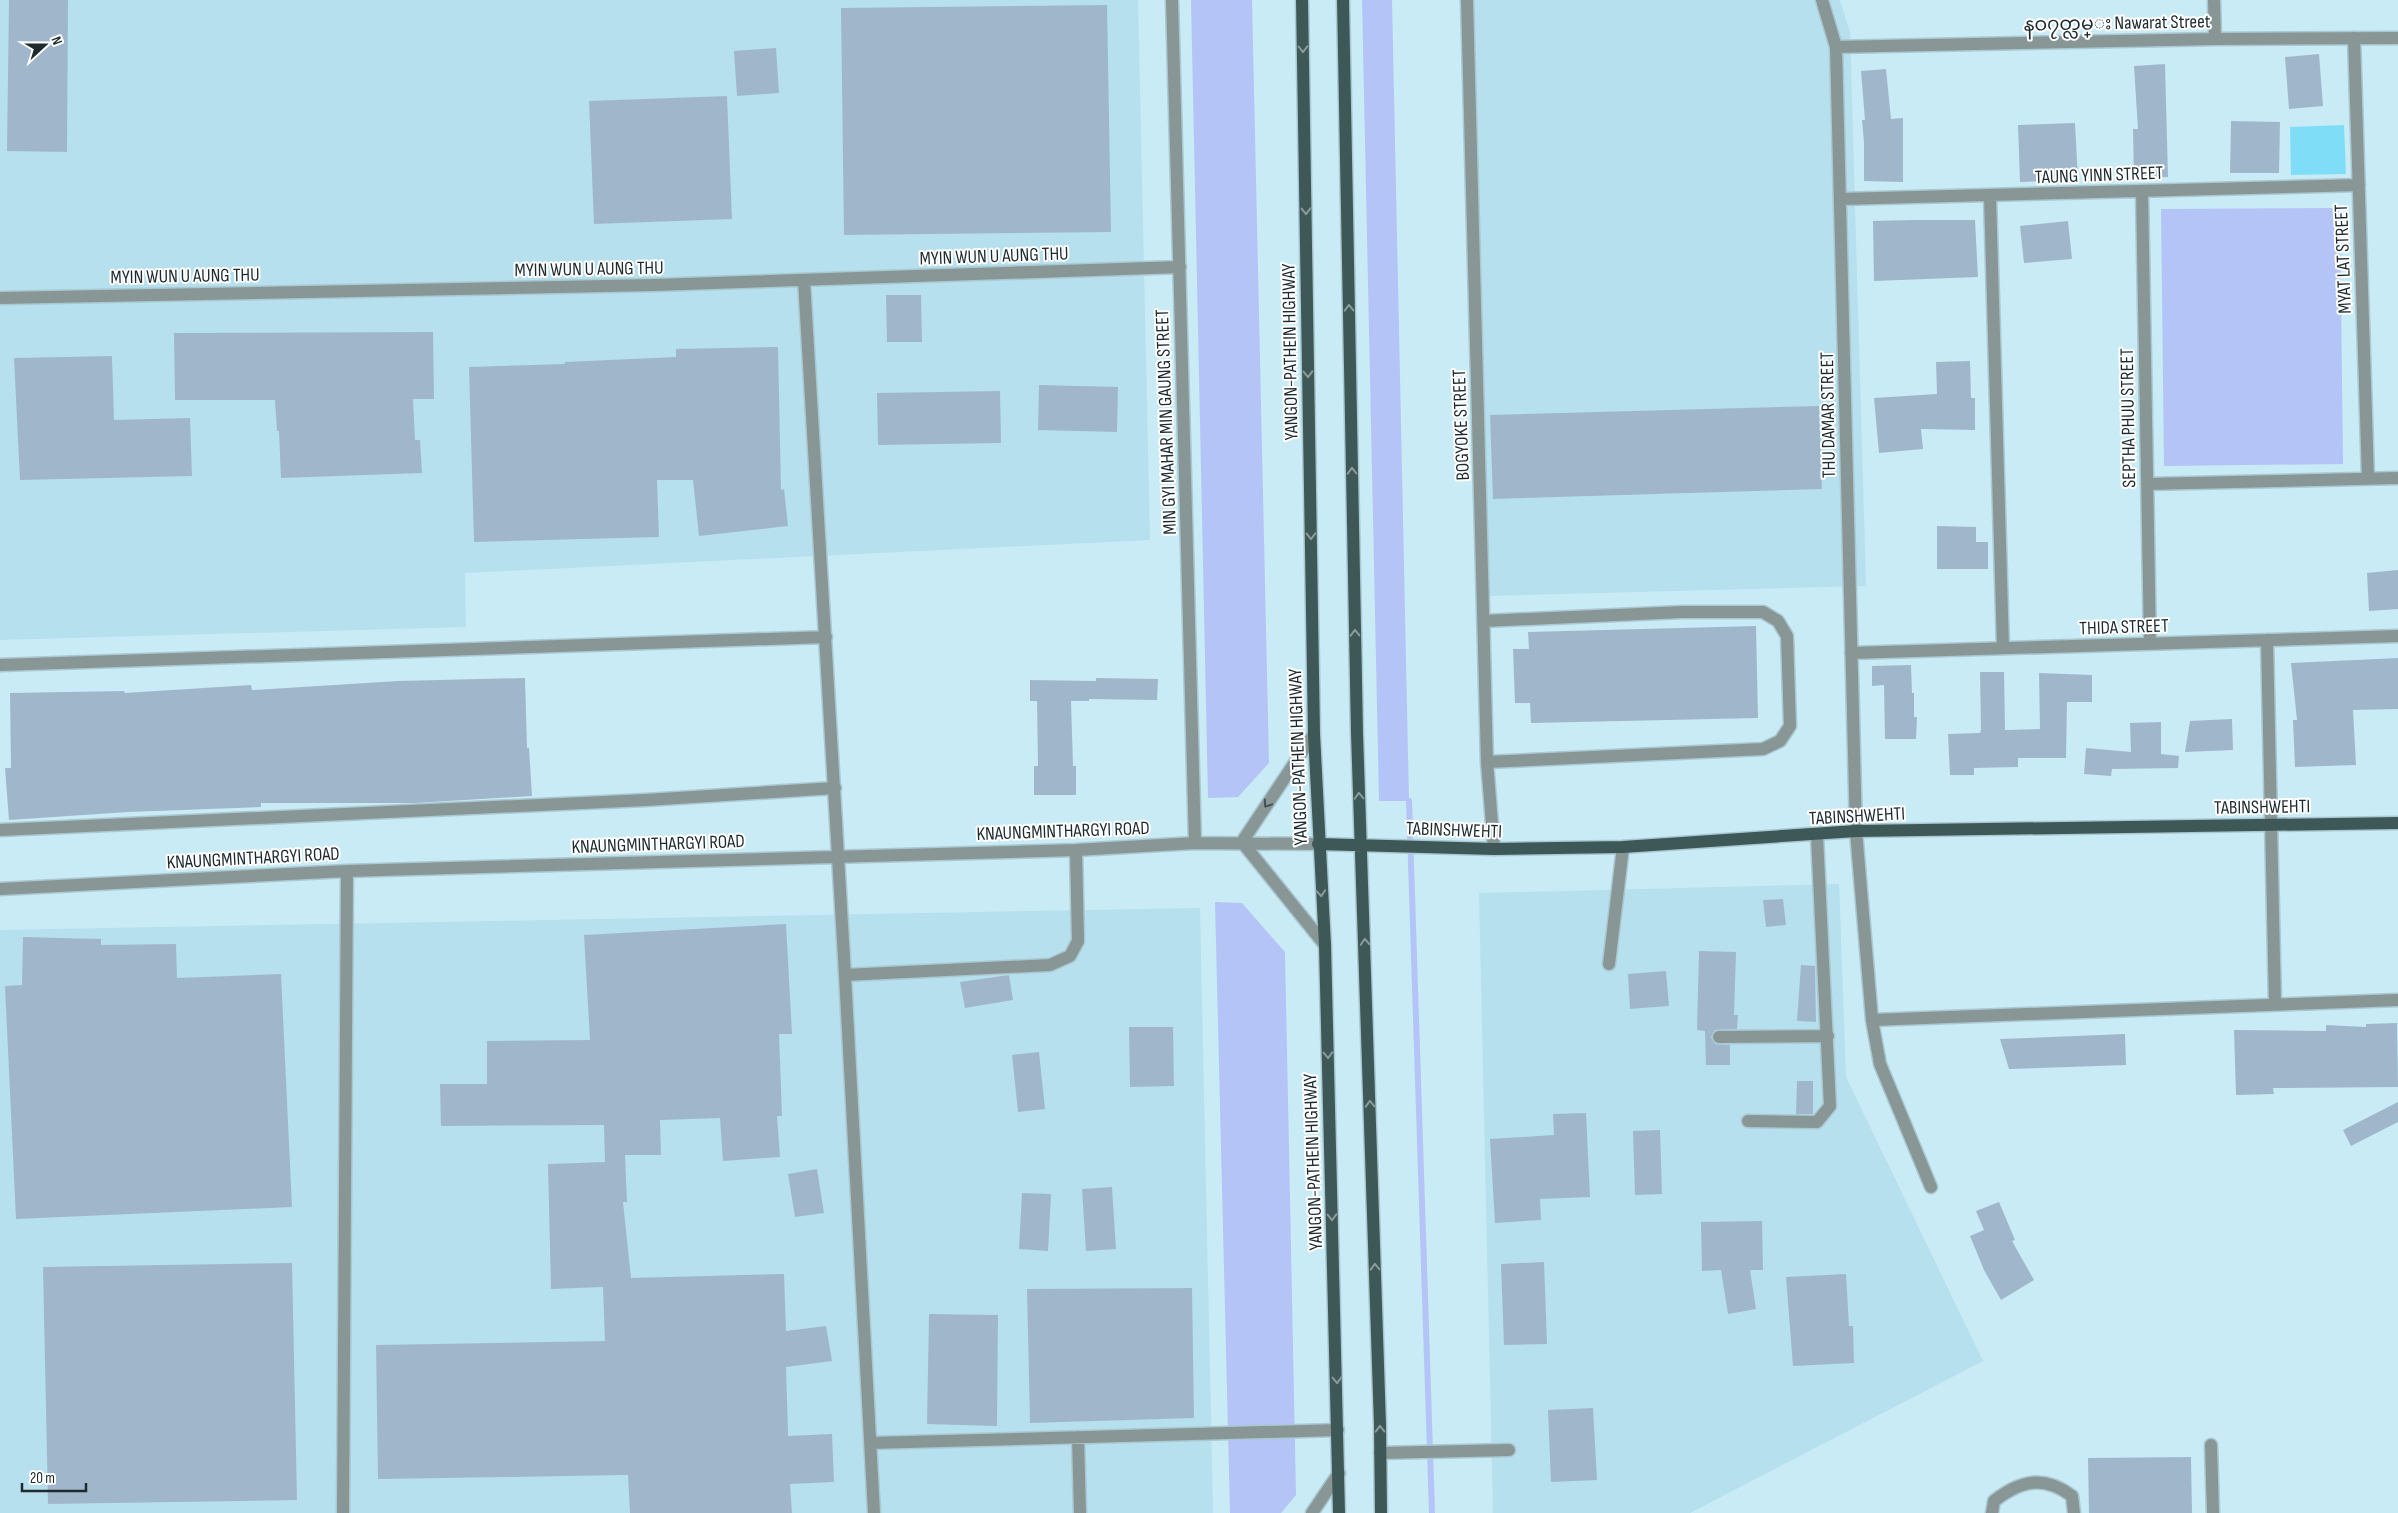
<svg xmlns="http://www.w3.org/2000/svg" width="2398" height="1513" font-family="'Sofia Sans Condensed','Noto Sans Myanmar',sans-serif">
<rect width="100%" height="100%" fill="#c9ebf5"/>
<path fill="#b6e0ed" d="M0 0H1138L1150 540 465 573 466 627 0 640Z
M1473 0H1840L1850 32 1866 586 1487 596Z
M1839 884 1846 1077 1983 1361 1690 1513H1493L1479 893Z
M1200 908 1213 1513H0V930Z"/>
<path fill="#7fddf8" d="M2344 125 2346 174 2291 175 2290 127Z"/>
<path fill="#b4c4f6" d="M1191 0H1252L1269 763 1238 797 1208 798Z
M1362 0H1392L1409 801H1379Z
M2340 208 2343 464 2164 466 2161 209Z
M1215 902 1242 903 1285 952 1296 1495 1281 1513H1230Z"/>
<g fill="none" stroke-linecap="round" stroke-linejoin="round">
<path stroke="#b4c4f6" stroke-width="6" d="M1409 801 1432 1513"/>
</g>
<path fill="#a0b7cb" d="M9 0H68L67 152 7 151Z
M1107 5 1111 232 844 235 841 8Z
M776 48 779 93 737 96 734 51Z
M2319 54 2323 106 2289 109 2285 57Z
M2165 64 2168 177 2134 178 2133 129H2138L2134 66Z
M1886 69 1891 119 1903 118V182L1864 181V142L1862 120H1865L1861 71Z
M727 96 732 219 594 224 589 101Z
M2231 121 2280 122 2279 173H2230Z
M2075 123 2078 180 2020 182 2018 125Z
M1911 220H1975L1978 277 1874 281 1873 221Z
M2068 221 2072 259 2024 263 2020 226Z
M886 295H921L922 342H887Z
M433 332 434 399H413L415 440H420L422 473 281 478 279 431H277L275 400H175L174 333Z
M778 347 781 490 784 489 788 526 699 536 693 480H657L659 537 474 542 469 367 565 364V362L676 357V349Z
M112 356 114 420 190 418 192 476 20 480 14 358Z
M1970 361 1971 398H1975V430L1921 429 1923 449 1879 453 1874 398 1937 394 1936 362Z
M1039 385 1118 387 1117 432 1038 430Z
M1000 391 1001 443 878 445 877 393Z
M1819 406 1822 489 1493 499 1490 415Z
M1937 526 1976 527V542H1988V569H1937Z
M2398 570V609L2369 611 2367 573Z
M1756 626 1758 718 1531 723 1530 703H1515L1513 649H1529L1528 632Z
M2398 658V709L2353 710 2356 765 2295 767 2293 720H2297L2291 663Z
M1911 665 1912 693H1914V717H1917L1916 739H1885L1884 685 1872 686V666Z
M1980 672H2004L2005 730 2040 729 2039 673 2092 675V702H2067L2066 758H2018V767L1974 768V775H1950L1948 734 1980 733 1981 730Z
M525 678 527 748H529L532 796 415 803H261V807L128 812 9 820 5 768H11L10 693 124 691 125 693 251 685 252 690 398 681Z
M1096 678 1158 679 1157 700 1089 699V701H1071L1073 766H1076V795H1034V766H1038L1037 701H1030V680L1096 681Z
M2232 719 2233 750 2185 752 2190 721Z
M2161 722V754L2179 756 2178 768 2112 769 2111 776 2084 774 2086 748 2131 752 2130 723Z
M1783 899 1786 925 1766 927 1763 900Z
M786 924 792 1034H779L782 1116H777L780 1157 723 1161 720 1118 660 1120 661 1155H625L627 1202H623L631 1278 784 1274 786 1331 826 1326 832 1361 786 1367 788 1432V1436L832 1434 834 1482 790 1484 792 1513H630L628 1475 378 1479 376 1345 605 1341 603 1287 551 1289 548 1164 605 1162 604 1125 441 1126 440 1084H487V1041L590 1040 584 935Z
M23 937 101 939V945L176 944 177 978 281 974 292 1207 16 1219 5 986 22 985Z
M1699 951 1736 952 1734 1015H1738L1737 1029 1715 1030 1711 1037 1715 1044 1730 1045V1065H1706L1705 1031 1697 1030Z
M1801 965 1815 966 1816 1022 1797 1021Z
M1666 971 1669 1006 1630 1009 1628 974Z
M1009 975 1013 1000 965 1008 960 982Z
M2397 1023 2398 1087 2273 1088 2274 1094 2236 1095 2234 1030 2326 1031V1025L2366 1027V1024Z
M1129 1027H1173L1174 1086 1130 1087Z
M2125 1034 2126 1065 2009 1069 2000 1039Z
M1039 1052 1045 1109 1018 1112 1012 1055Z
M1797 1081H1813V1114H1796Z
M2398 1102V1122L2351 1146 2343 1130Z
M1586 1113 1590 1197 1540 1199 1541 1220 1495 1223 1490 1139 1554 1135 1553 1114Z
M1660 1130 1662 1194 1635 1195 1633 1131Z
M817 1169 824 1213 795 1217 788 1174Z
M1112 1187 1116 1249 1086 1251 1082 1189Z
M1022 1193 1051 1194 1048 1251 1019 1249Z
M1999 1202 2015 1240 2012 1241 2034 1280 2001 1300 1984 1270 1970 1236 1984 1230 1976 1211Z
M1762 1221 1763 1270H1750L1756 1309 1728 1314 1721 1270 1702 1271 1701 1222Z
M1544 1262 1547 1344 1504 1345 1501 1264Z
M292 1263 297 1500 48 1504 43 1267Z
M1846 1274 1849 1326H1853L1854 1363 1793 1366 1786 1277Z
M1192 1288 1194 1418 1030 1423 1027 1289Z
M929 1314 998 1315 997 1426 927 1424Z
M1593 1408 1597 1480 1551 1482 1548 1410Z
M2191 1457 2192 1513H2089L2088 1458Z"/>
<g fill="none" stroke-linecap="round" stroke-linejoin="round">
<g stroke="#aac8d1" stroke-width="15">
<path id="minor" d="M1172 0 1195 843
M1467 0 1487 762 1494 849
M1822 0 1836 47 1856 831 1872 1020 2398 1000
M2214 0 2215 39
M2354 38 2368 478
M1836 47 2215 39 2398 38
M2142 191 2150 644
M1990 196 2003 648
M1841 199 2359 185
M804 280 845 975 874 1513
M0 298 655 285 1180 267
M2147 484 2398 478
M1484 621 1682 612H1763L1778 621 1787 636 1790 726 1780 741 1763 749 1487 762
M2267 640 2275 1003
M1851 653 2398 636
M0 665 826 637
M0 830 646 800 835 788
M1242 842 1325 945
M1242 842 1314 734
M0 889 347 871 1076 850 1195 843 1318 844
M1609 964 1623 847
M845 975 1050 965 1070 956 1078 941 1076 850
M1872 1020 1880 1064 1931 1187
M1719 1037 1828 1036
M1748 1121 1817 1122 1830 1106 1817 836
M1078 1437 1080 1513
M870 1443 1338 1430
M2211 1445 2213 1513
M1380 1453 1509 1450
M343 1513 347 871
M1312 1513 1339 1473
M1992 1513 1994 1501C2021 1480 2044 1475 2072 1496L2074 1513"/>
</g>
<g stroke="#aac8d1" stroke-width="15">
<path id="major" d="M1302 0 1314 734 1325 945 1339 1513
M1343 0 1357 733 1380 1425 1381 1513
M1318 844 1494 849 1623 847 1856 831 2398 823"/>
</g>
<use href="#minor" stroke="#889796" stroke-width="12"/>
<use href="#major" stroke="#3d5857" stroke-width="12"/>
</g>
<defs><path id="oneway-chevron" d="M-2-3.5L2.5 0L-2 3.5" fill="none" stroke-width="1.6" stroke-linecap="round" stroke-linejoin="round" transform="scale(1.25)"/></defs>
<g stroke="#8b9b9a">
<use href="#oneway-chevron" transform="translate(1303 49) rotate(89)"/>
<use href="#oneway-chevron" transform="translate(1306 211) rotate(89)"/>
<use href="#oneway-chevron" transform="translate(1349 308) rotate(-91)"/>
<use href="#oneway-chevron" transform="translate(1308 374) rotate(89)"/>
<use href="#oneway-chevron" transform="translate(1352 471) rotate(-91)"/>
<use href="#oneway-chevron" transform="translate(1311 536) rotate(89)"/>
<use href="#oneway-chevron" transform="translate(1355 633) rotate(-91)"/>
<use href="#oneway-chevron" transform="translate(1359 796) rotate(-92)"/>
<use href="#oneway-chevron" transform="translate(1321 893) rotate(86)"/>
<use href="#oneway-chevron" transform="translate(1365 942) rotate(-93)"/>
<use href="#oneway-chevron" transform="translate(1328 1055) rotate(88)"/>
<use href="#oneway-chevron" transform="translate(1370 1104) rotate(-92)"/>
<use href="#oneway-chevron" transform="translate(1332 1217) rotate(88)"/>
<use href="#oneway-chevron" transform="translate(1375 1267) rotate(-92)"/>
<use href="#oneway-chevron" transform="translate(1337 1380) rotate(88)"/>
<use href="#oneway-chevron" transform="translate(1380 1429) rotate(-91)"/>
</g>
<use stroke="#425052" href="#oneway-chevron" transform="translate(1267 804) rotate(124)"/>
<g text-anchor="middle" stroke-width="4" stroke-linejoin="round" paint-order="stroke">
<g font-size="19" fill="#1d2a2e" stroke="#fff">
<text transform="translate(2117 22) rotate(-1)" y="7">နဝ၇တ္လမ္း Nawarat Street</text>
<text transform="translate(2099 174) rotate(-2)" y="7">TAUNG YINN STREET</text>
<text transform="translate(994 255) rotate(-2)" y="7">MYIN WUN U AUNG THU</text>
<text transform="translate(2342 259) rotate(-92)" y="7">MYAT LAT STREET</text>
<text transform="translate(589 268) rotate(-1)" y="7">MYIN WUN U AUNG THU</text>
<text transform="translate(185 275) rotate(-1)" y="7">MYIN WUN U AUNG THU</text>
<text transform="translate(1289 352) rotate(-91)" y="7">YANGON-PATHEIN HIGHWAY</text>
<text transform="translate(1827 415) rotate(-91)" y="7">THU DAMAR STREET</text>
<text transform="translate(2127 418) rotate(-91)" y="7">SEPTHA PHUU STREET</text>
<text transform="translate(1165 422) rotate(-92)" y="7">MIN GYI MAHAR MIN GAUNG STREET</text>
<text transform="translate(1460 425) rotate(-92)" y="7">BOGYOKE STREET</text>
<text transform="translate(2124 626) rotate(-2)" y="7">THIDA STREET</text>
<text transform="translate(1297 757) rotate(-92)" y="7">YANGON-PATHEIN HIGHWAY</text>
<text transform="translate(2262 806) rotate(-1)" y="7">TABINSHWEHTI</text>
<text transform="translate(1857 815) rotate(-3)" y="7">TABINSHWEHTI</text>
<text transform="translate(1454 829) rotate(2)" y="7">TABINSHWEHTI</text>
<text transform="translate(1063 830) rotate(-2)" y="7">KNAUNGMINTHARGYI ROAD</text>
<text transform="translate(658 843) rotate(-2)" y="7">KNAUNGMINTHARGYI ROAD</text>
<text transform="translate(253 857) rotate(-3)" y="7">KNAUNGMINTHARGYI ROAD</text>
<text transform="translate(1312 1162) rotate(-92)" y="7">YANGON-PATHEIN HIGHWAY</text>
</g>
</g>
<g transform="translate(45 45) rotate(69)" stroke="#ffffff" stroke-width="4" paint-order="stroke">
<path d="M0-4L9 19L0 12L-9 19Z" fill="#1d2a2e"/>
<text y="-8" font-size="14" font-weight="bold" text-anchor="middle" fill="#1d2a2e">N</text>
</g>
<path d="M22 1483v8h64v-8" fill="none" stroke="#1d2a2e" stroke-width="2.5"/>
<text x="30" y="1483" font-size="15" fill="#1d2a2e" stroke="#ffffff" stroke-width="4" paint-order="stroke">20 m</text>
</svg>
